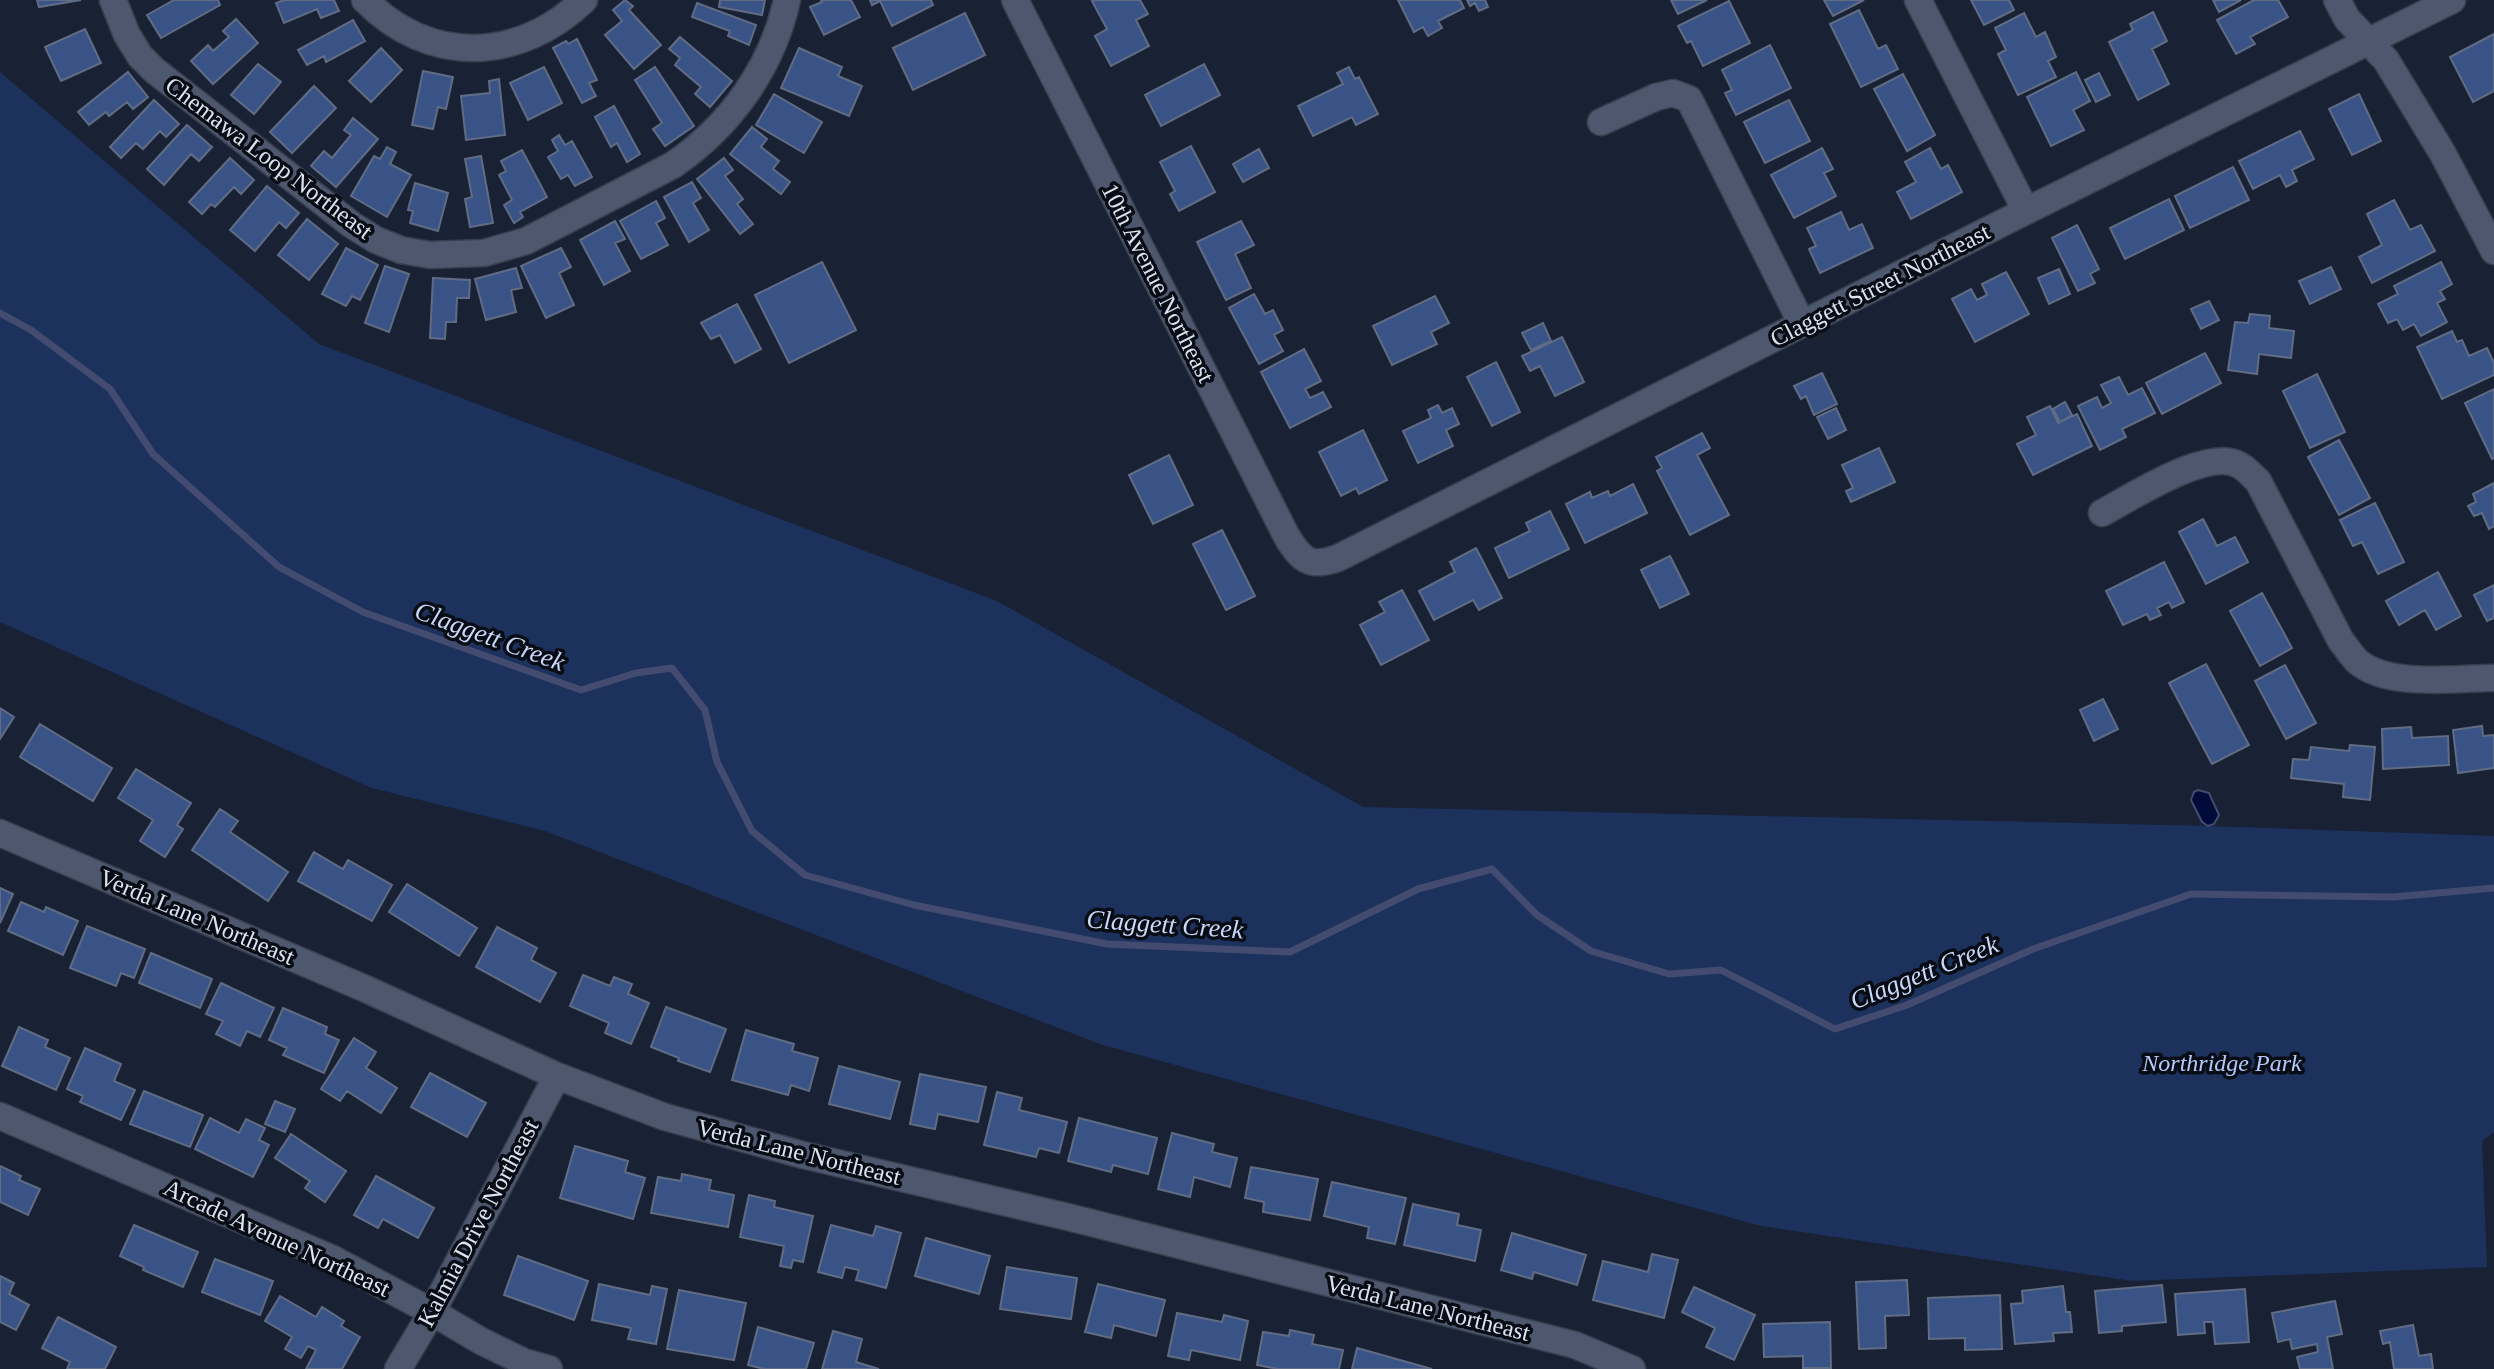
<svg xmlns="http://www.w3.org/2000/svg" width="2494" height="1369" font-family="Georgia,serif">
<rect width="100%" height="100%" fill="#192235"/>
<path fill="#1d315d" d="M0 72 319 344 997 601 1363 807 2208 826 2494 836V1132L2482 1141 2487 1267 2132 1281 1761 1226 1103 1045 545 831 372 788 0 622Z"/>
<path fill="#010b39" stroke="#434c70" stroke-width="2" d="M2198 790 2209 793 2219 815 2214 824 2208 826 2202 822 2191 800 2194 792Z"/>
<g fill="none" stroke-linecap="round" stroke-linejoin="round">
<path stroke="#434c70" stroke-width="7" d="M0 313 31 330 110 389 153 454 279 567 363 612 581 690 636 673 672 668 705 710 717 762 752 831 805 875 914 905 1107 944 1290 952 1418 889 1492 869 1537 915 1591 951 1669 974 1721 970 1835 1029 1907 1005 2033 949 2191 894 2393 897 2494 888"/>
</g>
<path fill="#3a5386" stroke="#606c83" stroke-width="2" d="M37 0H81L39 7Z
M174 0H218L220 5 161 38 147 15Z
M284 0H334L339 11 321 18 317 9 284 23 276 3Z
M625 0 633 6 629 10 661 45 634 69 605 35 622 21 613 10Z
M720 0H765L762 15 719 7Z
M821 0H851L860 17 824 35 810 7 822 2Z
M870 0H931L933 5 892 26 880 1 872 5Z
M1095 0H1140L1148 14 1136 20 1149 46 1111 66 1095 36 1107 29 1092 1Z
M1398 0H1460L1464 8 1438 21 1442 28 1428 36 1423 27 1414 32Z
M1467 0H1485L1488 7 1479 11 1475 3 1470 6Z
M1671 0H1707L1678 14Z
M1824 0H1864L1833 16Z
M1971 0H2009L2014 10 1984 25Z
M2213 0H2241L2219 12Z
M2254 0H2278L2288 17 2250 37 2255 44 2236 54 2217 20Z
M1729 1 1750 43 1703 66 1691 41 1687 43 1678 26Z
M697 3 756 25 749 45 728 36 730 31 692 17Z
M1859 10 1878 49 1886 45 1898 69 1861 87 1830 24Z
M2153 12 2167 41 2152 49 2169 84 2138 100 2109 42 2133 30 2130 24Z
M965 13 985 55 913 90 893 48Z
M2024 13 2036 37 2045 32 2056 57 2048 61 2056 77 2018 95 1998 54 2006 50 1995 28Z
M236 19 258 43 213 84 191 61 208 45 213 51 229 37 223 31Z
M353 20 365 41 326 62 324 56 307 65 298 50Z
M85 29 101 63 61 81 45 47Z
M2494 34V91L2473 102 2450 57Z
M680 37 732 81 710 107 695 94 701 87 675 65 680 58 669 49Z
M577 39 597 80 589 83 596 96 582 103 553 48 566 41 568 44Z
M1770 45 1791 88 1736 115 1725 93 1732 90 1722 70Z
M381 48 402 70 371 102 349 81Z
M799 48 842 67 838 76 862 86 849 116 781 88Z
M258 64 281 82 254 114 231 95Z
M1204 64 1220 95 1161 126 1145 95Z
M544 67 562 103 528 120 510 83Z
M655 67 694 126 665 146 653 129 662 123 635 80Z
M1349 67 1355 79 1359 77 1378 114 1356 125 1352 117 1313 136 1298 106 1343 84 1337 73Z
M423 71 453 77 446 109 438 107 433 129 412 125Z
M128 72 148 97 133 109 127 102 109 116 106 112 89 125 78 112Z
M2076 72 2090 101 2073 110 2084 130 2051 146 2027 97Z
M2099 73 2110 95 2096 102 2085 80Z
M1903 74 1935 135 1907 151 1874 89Z
M499 79 505 135 466 140 461 96 490 93 489 81Z
M314 86 336 108 292 153 270 132Z
M774 94 822 122 804 153 756 125Z
M2359 94 2381 141 2352 155 2329 109Z
M154 100 179 124 166 137 160 131 143 149 136 143 121 158 110 147Z
M1789 100 1810 141 1765 163 1744 122Z
M614 106 640 154 627 162 617 143 611 147 595 117Z
M353 118 378 139 336 187 311 166 324 151 332 158 351 135 344 130Z
M187 125 212 147 199 161 191 154 164 185 147 169Z
M752 127 767 139 761 147 779 161 773 169 790 182 781 194 730 154Z
M2300 131 2314 159 2292 170 2297 181 2286 187 2280 175 2253 189 2239 161Z
M559 135 565 145 572 141 592 177 575 186 568 175 561 179 548 157 558 151 552 140Z
M1191 146 1215 192 1179 211 1170 194 1175 191 1160 162Z
M387 147 396 152 390 164 411 175 387 217 351 196 374 156 380 159Z
M1822 148 1833 169 1824 173 1836 196 1794 218 1771 175Z
M1930 148 1941 169 1948 165 1962 192 1911 219 1897 192 1916 182 1905 162Z
M1259 149 1269 168 1243 182 1233 164Z
M522 150 547 197 520 212 523 217 514 223 504 205 512 200 499 175 506 171 501 161Z
M481 156 493 223 470 227 465 199 472 197 465 159Z
M230 158 254 180 241 194 234 187 215 207 211 204 202 214 189 202Z
M724 158 733 170 725 176 743 199 737 204 753 224 740 234 697 179Z
M2233 167 2249 200 2190 228 2175 196Z
M692 182 701 198 693 203 709 230 689 242 664 197Z
M415 183 448 193 438 231 410 223 413 211 408 210Z
M267 186 299 213 286 228 279 222 255 251 230 230Z
M2169 199 2184 230 2125 259 2110 228Z
M2394 200 2410 230 2421 225 2435 251 2372 283 2359 257 2382 245 2367 214Z
M656 201 665 218 656 223 668 245 641 259 620 221Z
M1841 212 1849 230 1862 224 1873 248 1820 273 1809 249 1816 246 1807 228Z
M307 219 338 244 309 280 278 255Z
M615 221 625 239 615 243 630 271 604 285 580 240Z
M1241 221 1254 245 1235 254 1251 288 1226 300 1197 242Z
M2077 225 2099 269 2090 274 2095 283 2078 291 2052 238Z
M346 248 378 265 360 300 352 296 346 306 322 294Z
M561 248 571 267 559 273 574 305 546 318 521 266Z
M822 262 856 330 789 363 755 295Z
M2441 262 2452 284 2440 291 2445 299 2437 303 2447 322 2421 336 2414 324 2403 330 2397 319 2388 323 2378 304 2398 294 2394 286Z
M385 266 409 274 389 332 365 323Z
M2331 267 2341 289 2310 304 2299 281Z
M516 268 522 288 511 290 516 312 486 320 475 279Z
M2059 269 2070 294 2049 304 2038 278Z
M2006 272 2029 314 1975 342 1952 299 1971 289 1977 300 1987 295 1982 284Z
M433 278 470 280 469 298H457L456 322H446L445 339 430 338Z
M1254 294 1265 314 1273 310 1283 330 1274 335 1283 351 1259 364 1229 308Z
M1435 296 1449 323 1431 332 1437 344 1392 365 1373 326Z
M2209 301 2219 320 2201 329 2191 309Z
M737 304 761 349 735 363 720 335 711 339 701 323Z
M2250 314 2270 316 2269 328 2294 331 2291 358 2259 354 2257 374 2228 370 2235 322 2248 323Z
M1543 323 1551 341 1531 350 1522 333Z
M2452 331 2457 342 2462 340 2469 356 2487 348 2494 363V375L2442 399 2417 347Z
M1562 337 1584 382 1555 396 1540 366 1530 371 1522 356Z
M1304 349 1321 381 1305 389 1310 398 1323 392 1331 407 1290 428 1261 372Z
M2205 353 2221 383 2162 414 2146 383Z
M1496 362 1520 412 1492 426 1467 377Z
M1822 373 1837 404 1814 415 1806 396 1801 399 1794 386Z
M2317 374 2345 432 2310 448 2283 391Z
M2119 377 2128 395 2142 388 2155 413 2122 429 2126 437 2100 450 2078 406 2097 397 2102 408 2111 403 2101 385Z
M2494 389V458L2492 459 2465 403Z
M2065 402 2072 415 2060 422 2053 409Z
M1438 405 1442 413 1452 408 1459 424 1446 430 1453 446 1418 463 1403 431 1431 418 1428 410Z
M2050 406 2058 423 2077 414 2092 446 2033 475 2017 444 2036 435 2027 417Z
M1836 408 1846 430 1828 439 1817 417Z
M1363 430 1387 480 1359 494 1356 488 1341 496 1319 452Z
M1702 433 1710 448 1697 455 1729 515 1690 535 1657 471 1662 468 1656 457Z
M2339 440 2370 498 2339 515 2308 457Z
M1879 448 1895 482 1851 502 1846 491 1853 488 1842 465Z
M1169 455 1193 505 1153 524 1129 475Z
M2494 483V526L2489 529 2482 513 2474 516 2468 506 2476 502 2473 494Z
M1633 484 1647 513 1585 543 1566 504 1590 492 1592 498 1608 491 1610 496Z
M2375 503 2404 562 2378 574 2362 542 2353 546 2340 520Z
M1550 511 1569 549 1509 578 1495 548 1530 531 1526 523Z
M2203 519 2217 546 2235 537 2248 562 2206 584 2179 532Z
M1222 530 1255 596 1226 610 1193 544Z
M1476 548 1502 598 1479 610 1473 600 1434 620 1419 591 1455 572 1450 562Z
M1670 556 1689 594 1660 608 1641 570Z
M2164 562 2184 602 2172 608 2169 602 2157 608 2161 615 2150 620 2147 614 2123 625 2106 591Z
M2438 572 2461 616 2436 630 2425 610 2399 625 2386 601Z
M2494 585V618L2487 621 2474 595Z
M1402 590 1429 640 1381 665 1360 625 1385 612 1379 602Z
M2262 593 2292 648 2260 666 2230 611Z
M2206 664 2249 745 2212 764 2169 683Z
M2285 665 2316 723 2286 739 2255 681Z
M2103 699 2118 729 2094 741 2080 710Z
M0 708 14 717 0 739Z
M40 724 112 768 93 801 20 757Z
M2482 726 2483 736 2494 735V768L2458 773 2453 730Z
M2411 727 2412 738 2448 736 2449 765 2383 769 2382 729Z
M2350 745 2375 747 2370 800 2343 797 2344 784 2291 778 2293 759 2309 760 2311 747 2349 751Z
M136 769 191 803 177 825 183 829 165 857 140 841 153 820 118 798Z
M220 809 238 821 230 832 288 872 268 901 192 850Z
M314 852 343 869 348 860 392 885 372 921 298 881Z
M407 884 477 928 459 956 389 912Z
M0 888 13 894 0 923Z
M21 902 44 912 46 907 78 921 63 955 8 931Z
M87 926 145 949 134 978 121 973 116 986 70 968Z
M497 927 537 948 531 960 556 973 540 1002 476 967Z
M151 953 212 979 200 1008 139 983Z
M583 975 610 986 614 977 632 984 628 994 649 1003 631 1044 605 1033 609 1023 570 1006Z
M221 983 274 1008 260 1037 247 1031 240 1046 216 1034 223 1021 206 1014Z
M666 1007 726 1029 710 1072 678 1061 679 1058 651 1047Z
M283 1008 327 1027 325 1034 339 1040 324 1073 283 1055 287 1048 269 1040Z
M19 1027 48 1040 45 1047 70 1058 56 1090 2 1066Z
M746 1030 794 1044 792 1051 818 1058 809 1091 791 1085 788 1095 732 1080Z
M354 1038 376 1052 366 1068 397 1088 381 1113 347 1091 340 1101 321 1089Z
M85 1048 121 1064 114 1081 135 1090 121 1120 80 1102 83 1096 67 1089Z
M839 1066 900 1082 890 1119 829 1104Z
M430 1073 486 1103 467 1137 411 1107Z
M920 1074 986 1087 978 1122 938 1114 935 1129 910 1124Z
M144 1091 203 1115 190 1147 130 1124Z
M997 1092 1022 1098 1019 1110 1067 1122 1059 1153 1039 1148 1036 1157 984 1145Z
M275 1101 295 1109 285 1132 265 1124Z
M210 1118 239 1133 246 1119 265 1128 259 1140 269 1145 253 1177 195 1149Z
M1079 1118 1157 1138 1148 1174 1113 1165 1111 1172 1068 1161Z
M1172 1133 1214 1144 1212 1152 1237 1158 1230 1187 1194 1177 1190 1197 1158 1189Z
M291 1134 346 1171 325 1202 305 1188 310 1181 275 1158Z
M575 1146 628 1161 625 1172 645 1178 633 1219 560 1198Z
M0 1166 21 1176 19 1180 40 1189 28 1215 0 1202Z
M1251 1167 1318 1179 1310 1220 1263 1212 1264 1202 1245 1198Z
M682 1174 711 1180 709 1190 734 1195 728 1227 651 1213 658 1177 681 1181Z
M376 1176 434 1208 418 1238 383 1219 378 1228 354 1215Z
M1332 1182 1406 1198 1395 1244 1367 1238 1369 1227 1324 1216Z
M749 1195 775 1201 774 1207 813 1216 803 1262 793 1260 791 1268 780 1266 784 1246 740 1237Z
M1413 1204 1459 1214 1457 1225 1481 1230 1475 1261 1404 1245Z
M134 1225 198 1252 183 1287 143 1270 144 1267 120 1256Z
M831 1225 873 1236 876 1226 901 1233 886 1288 856 1280 859 1270 845 1267 842 1278 818 1272Z
M1512 1233 1586 1255 1577 1285 1534 1272 1532 1279 1501 1270Z
M926 1238 990 1256 979 1294 915 1276Z
M1652 1254 1678 1260 1664 1318 1593 1300 1603 1261 1648 1272Z
M518 1256 588 1281 574 1320 504 1295Z
M215 1259 273 1281 260 1315 202 1292Z
M1007 1267 1077 1278 1071 1319 1000 1309Z
M0 1276 14 1283 9 1294 29 1305 16 1330 0 1322Z
M1907 1280 1909 1315 1885 1316 1886 1348 1859 1349 1856 1282Z
M599 1284 650 1295 652 1286 667 1289 656 1344 628 1339 631 1328 592 1320Z
M1098 1284 1165 1300 1156 1336 1114 1325 1111 1338 1085 1332Z
M2162 1285 2166 1322 2122 1326V1331L2099 1333 2095 1291Z
M2063 1286 2066 1312H2070L2072 1332 2053 1333 2054 1341 2015 1344 2011 1304 2023 1303 2022 1291Z
M1694 1287 1755 1315 1734 1360 1706 1347 1715 1328 1682 1312Z
M2245 1289 2249 1342 2215 1344 2213 1322H2204L2205 1333 2178 1335 2175 1294Z
M679 1290 746 1303 734 1360 667 1349Z
M2000 1295 2002 1349 1965 1350V1338L1929 1339 1928 1298Z
M280 1296 316 1317 322 1307 344 1321 341 1326 360 1337 342 1369H306L316 1350 308 1346 301 1358 285 1349 292 1337 265 1321Z
M2335 1301 2342 1334 2327 1337 2333 1369H2300L2297 1357 2318 1352 2317 1344 2292 1349 2290 1339 2278 1342 2272 1313Z
M1177 1313 1222 1322 1224 1315 1248 1321 1240 1360 1191 1350 1189 1360 1168 1356Z
M58 1317 116 1347 105 1369H67L70 1362 42 1348Z
M1830 1322 1831 1368H1803V1356L1764 1357 1763 1324Z
M2413 1325 2419 1356 2431 1354 2433 1369H2394L2390 1342 2383 1344 2380 1331Z
M758 1327 814 1343 806 1369H764L748 1365Z
M1290 1330 1314 1335 1312 1344 1343 1350 1339 1369H1278L1257 1365 1263 1332 1289 1336Z
M833 1331 862 1339 856 1362 879 1369H822Z
M1357 1348 1432 1369H1352Z"/>
<g fill="none" stroke-linecap="round" stroke-linejoin="round">
<g stroke="#383f4f" stroke-width="29">
<path id="minor" d="M113 0 127 35 140 56 154 70 352 225 376 240 401 250 430 255 484 253 526 241 673 165C730 126 772 68 787 0
M365 0C429 65 518 63 584 0
M1015 0 1287 537C1302 561 1310 568 1338 558L2026 211 2452 0
M1918 0 2026 211
M2337 0 2347 19 2386 60 2443 154 2494 251
M1601 122 1656 97 1673 93 1689 99 1802 324
M2102 513C2132 497 2208 447 2239 465 2246 468 2252 476 2258 481L2341 641C2346 647 2351 655 2357 661 2387 688 2455 678 2494 678
M0 833 366 989 557 1076 665 1117 803 1155 1068 1217 1575 1345 1632 1369
M0 1116 333 1259 432 1312 481 1341 524 1362 549 1369
M398 1369 432 1312 557 1076"/>
</g>
<use href="#minor" stroke="#4d586e" stroke-width="26"/>
</g>
<g text-anchor="middle" stroke-width="7" stroke-linejoin="round" paint-order="stroke">
<g font-size="24" fill="#dce3f0" stroke="#080c14">
<text transform="translate(269 158) rotate(37)" y="8">Chemawa Loop Northeast</text>
<text transform="translate(1158 283) rotate(63)" y="8">10th Avenue Northeast</text>
<text transform="translate(1880 285) rotate(-27)" y="8">Claggett Street Northeast</text>
<text transform="translate(197 917) rotate(23)" y="8">Verda Lane Northeast</text>
<text transform="translate(799 1152) rotate(14)" y="8">Verda Lane Northeast</text>
<text transform="translate(478 1223) rotate(-62)" y="8">Kalmia Drive Northeast</text>
<text transform="translate(277 1238) rotate(25)" y="8">Arcade Avenue Northeast</text>
<text transform="translate(1428 1308) rotate(14)" y="8">Verda Lane Northeast</text>
</g>
<g font-size="24" font-style="italic" fill="#b3cbfb" stroke="#080c14">
<text x="2222" y="1071">Northridge Park</text>
</g>
<g font-size="26" font-style="italic" fill="#c9d9f9" stroke="#080c14">
<text transform="translate(490 636) rotate(20)" y="9">Claggett Creek</text>
<text transform="translate(1165 924) rotate(4)" y="9">Claggett Creek</text>
<text transform="translate(1924 972) rotate(-22)" y="9">Claggett Creek</text>
</g>
</g>
</svg>
